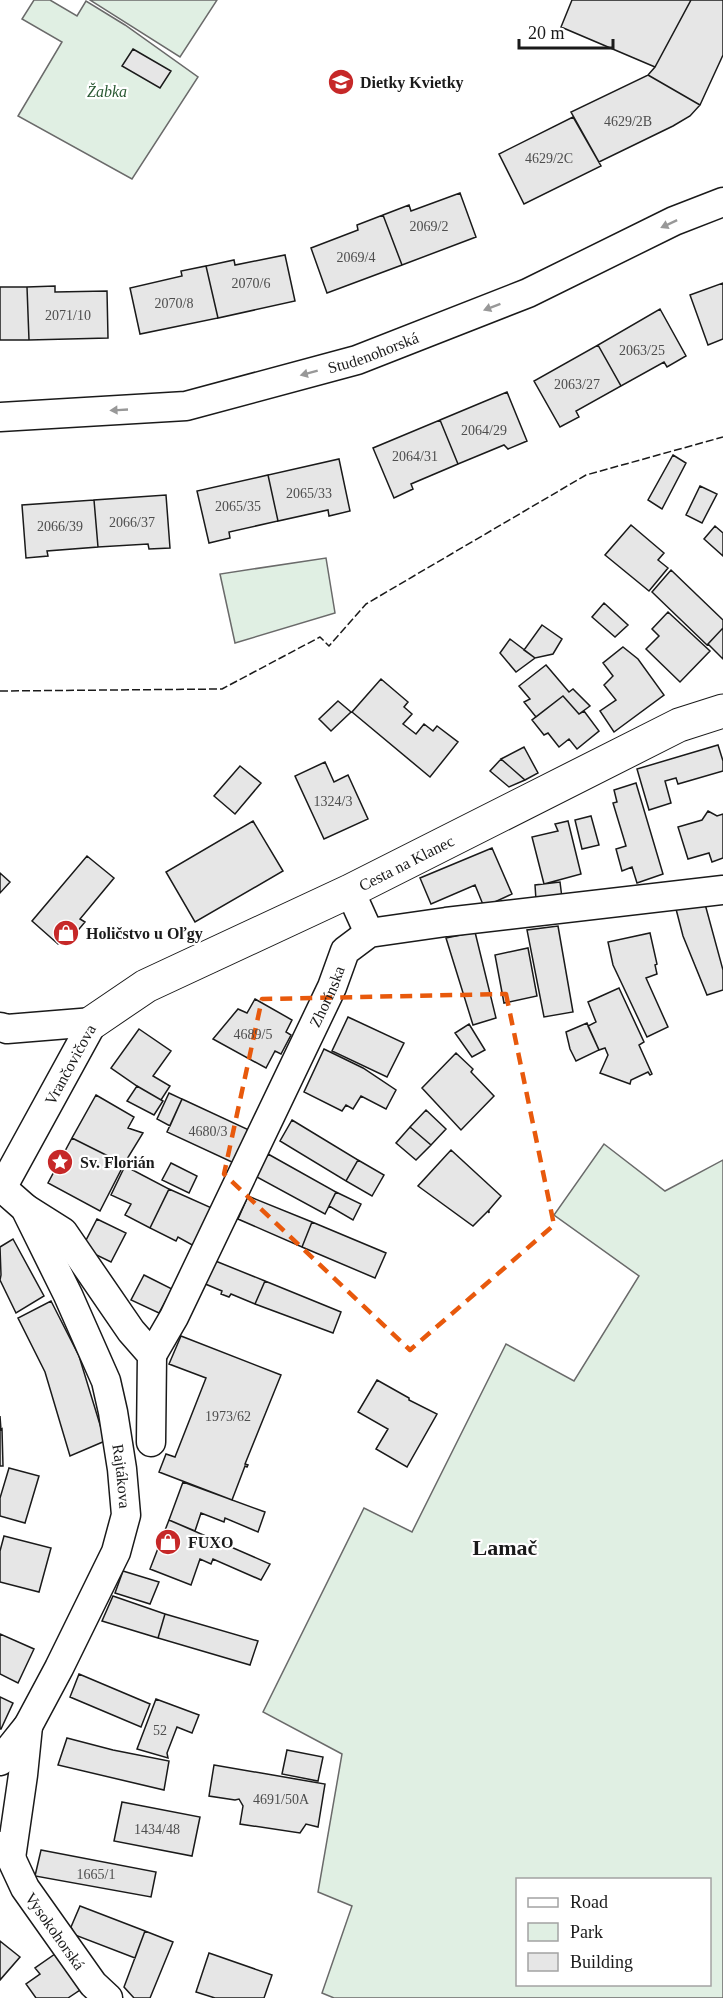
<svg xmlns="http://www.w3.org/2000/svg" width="723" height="1998" font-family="Georgia,serif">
<rect width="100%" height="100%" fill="#fff"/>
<path fill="#e0efe3" stroke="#6a6a6a" stroke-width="1.5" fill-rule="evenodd" d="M34 0H50L77 16 86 1 125 25 198 77 132 179 18 116 62 42 22 19Z
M90 0H217L180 57Z
M326 558 335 613 235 643 220 574Z
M604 1144 665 1191 723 1160V1998H334L322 1993 352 1906 318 1892 342 1754 263 1712 364 1508 412 1532 506 1344 574 1381 639 1276 554 1215ZM518 1880H710V1984H518Z"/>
<path fill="#e6e6e6" stroke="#1a1a1a" stroke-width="1.5" d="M572 0H691L655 67 561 27Z
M691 0H723V55L700 105 648 75 655 67Z
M133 49 171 71 160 88 122 66Z
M648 75 700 105 690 116 673 126 599 162 571 112Z
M573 117 601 166 524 204 499 154Z
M460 193 476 237 402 265 383 215 409 205 411 211Z
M383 215 402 265 327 293 311 248 358 230 357 225Z
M285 255 295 301 218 318 206 266 234 260 235 265Z
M206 266 218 318 140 334 130 288 182 276 181 271Z
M723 283V339L708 345 690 295Z
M55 286V292L107 291 108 338 29 340 27 287Z
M0 287H27L29 340H0Z
M660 309 686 356 667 367 664 362 621 386 598 345Z
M598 345 621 386 576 411 579 417 560 427 534 381Z
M507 392 527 441 508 449 504 445 458 464 440 420Z
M440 420 458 464 411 484 413 489 394 498 373 448Z
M673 455 686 463 662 509 648 500Z
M339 459 350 511 329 516 328 510 278 521 268 475Z
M268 475 278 521 229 532 230 538 209 543 197 491Z
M700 486 717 494 702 523 686 515Z
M166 495 170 548 149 549 148 544 98 547 94 500Z
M94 500 98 547 47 551 48 556 26 558 22 505Z
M631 525 664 553 658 560 668 568 649 591 605 555Z
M715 526 723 533V556L704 539Z
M671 570 723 620V628L707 645 652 592Z
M604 603 628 625 615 637 592 617Z
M668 612 710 651 680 682 646 649 659 636 652 629Z
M542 625 562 639 553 654 535 658 524 650Z
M723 628V659L708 644Z
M510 639 535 658 516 672 500 653Z
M623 647 638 659 664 695 614 732 600 711 616 700 604 685 613 676 603 663Z
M546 665 569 692 573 689 590 706 579 714 563 696 536 717 524 702 530 699 519 686Z
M381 679 408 702 404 707 412 714 403 724 416 734 424 724 433 731 437 726 458 742 430 777 352 712Z
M563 696 579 714 584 711 599 731 577 749 569 739 559 747 548 733 544 735 532 720Z
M338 701 351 712 331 731 319 719Z
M718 745 723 761V771L678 784 676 778 665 781 671 803 649 810 637 769Z
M524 747 538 773 525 780 501 759Z
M501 759 525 780 509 787 490 771Z
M325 762 334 782 348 775 368 819 324 839 295 776Z
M240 766 261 783 235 814 214 796Z
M636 783 663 874 637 883 632 867 622 871 616 849 626 846 613 803 617 802 614 790Z
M708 811 717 816 723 814V858L712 862 709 853 688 859 678 827 702 820Z
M591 816 599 845 582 849 575 820Z
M253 821 283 871 195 922 166 872Z
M568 821 581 874 544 884 532 837 558 831 555 824Z
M492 848 512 894 484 907 475 885 431 904 420 878Z
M87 856 114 878 80 919 85 922 69 941 64 937 58 944 32 921Z
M0 873 10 882 0 893Z
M560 882 562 898 536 900 535 885Z
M705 904 723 970V990L707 995 683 936 676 909Z
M558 926 573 1012 544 1017 527 930Z
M475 932 496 1018 473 1025 446 938Z
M650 933 657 964 655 965 657 974 646 978 668 1027 647 1037 613 965 608 942Z
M528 948 537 996 504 1003 495 955Z
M619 988 644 1042 639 1045 652 1074 650 1075 648 1072 631 1080 630 1084 600 1073 608 1055 605 1048 599 1050 588 1026 596 1022 588 1002Z
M255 999 292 1020 286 1032 291 1035 281 1054 275 1051 266 1068 213 1039 238 1009 247 1013Z
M348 1017 404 1043 387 1077 332 1051Z
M587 1023 599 1050 576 1061 570 1049 566 1032Z
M469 1024 485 1050 472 1057 455 1033Z
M139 1029 171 1051 153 1076 170 1086 161 1100 137 1086 111 1068Z
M324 1049 363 1068 396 1090 386 1109 361 1096 353 1109 346 1105 342 1111 304 1092Z
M456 1053 473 1069 471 1072 494 1096 461 1130 422 1088Z
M137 1086 163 1101 154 1115 127 1101Z
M169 1093 182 1099 170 1126 157 1119Z
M96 1095 134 1117 128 1128 143 1133 124 1164 72 1138Z
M182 1099 249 1130 234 1163 167 1132Z
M426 1110 446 1129 431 1145 410 1127Z
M292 1120 358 1160 346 1181 280 1141Z
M410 1127 431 1145 416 1160 396 1143Z
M72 1138 124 1164 100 1211 48 1183Z
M451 1150 501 1196 489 1210V1213L488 1211 473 1226 418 1186Z
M268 1154 336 1192 325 1214 255 1176Z
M358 1160 384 1175 372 1196 346 1181Z
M171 1163 197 1176 189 1193 162 1180Z
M125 1166 169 1189 150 1228 125 1215 131 1204 111 1195Z
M169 1189 214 1209 194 1246 178 1237 176 1241 150 1228Z
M336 1192 361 1204 353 1220 329 1206Z
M248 1196 312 1222 302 1247 238 1219Z
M97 1219 126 1233 111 1262 82 1248Z
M312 1222 386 1253 375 1278 302 1247Z
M13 1239 44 1296 16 1313 0 1280 1 1275 0 1247Z
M213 1260 265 1281 255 1304 231 1294 229 1297 221 1294 222 1291 203 1283Z
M144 1275 172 1289 159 1313 131 1300Z
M265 1281 341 1312 333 1333 255 1304Z
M51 1301 79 1356 105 1441 70 1456 45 1372 18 1318Z
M181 1336 281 1375 245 1464 248 1465 247 1467 245 1466 232 1500 159 1472 166 1454 175 1457 206 1378 169 1364Z
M377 1380 409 1398V1400L437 1414 407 1467 376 1449 388 1429 358 1412Z
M0 1416 1 1430 2 1429 3 1466H0Z
M9 1468 39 1476 25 1523 0 1516V1498Z
M183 1482 265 1512 258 1532 225 1518 224 1522 201 1513 195 1531 169 1520Z
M169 1520 270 1564 261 1580 213 1559 211 1564 200 1559 191 1585 150 1569Z
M4 1536 51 1548 39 1592 0 1582V1551Z
M123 1571 159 1582 150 1604 115 1593Z
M113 1596 165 1614 158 1638 102 1621Z
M165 1614 258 1641 250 1665 158 1638Z
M0 1634 34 1649 18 1683 0 1674Z
M79 1674 150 1704 141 1727 70 1697Z
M0 1697 13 1703 1 1729H0Z
M156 1699 199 1715 192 1733 177 1727 167 1753 168 1758 137 1749Z
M67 1738 113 1750 169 1761 164 1790 58 1765Z
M287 1750 323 1757 318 1781 282 1774Z
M214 1765 325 1784 318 1827 306 1824 300 1833 240 1824 243 1806 239 1799 235 1800 209 1796Z
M122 1802 200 1817 192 1856 114 1841Z
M41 1850 156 1872 151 1897 35 1876Z
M80 1906 145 1931 135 1958 75 1935 71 1927Z
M145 1931 173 1942 150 1998H134L124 1987Z
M0 1941 20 1957 0 1980Z
M209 1953 272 1975 264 1998H215L196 1992Z
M55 1954 80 1990 68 1998H36L26 1984 40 1974 35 1968Z"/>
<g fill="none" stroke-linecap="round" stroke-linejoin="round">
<g stroke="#1a1a1a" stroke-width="31">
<g id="street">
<path id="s1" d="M0 417 186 406 357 360 528 293 674 221 723 202"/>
<path d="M350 891 369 933"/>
<path d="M0 1027 7 1029 93 1022"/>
<path id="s2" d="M0 1186 25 1208 68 1295 106 1381 113 1412 122 1469 126 1515 116 1552 59 1668 28 1726 0 1761"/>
<path id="s3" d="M2 1188 93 1022"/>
<path d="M25 1208 63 1232 131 1331 152 1355 151 1442"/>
<path id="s4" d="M152 1355 174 1317 332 987 345 951 369 933 446 922 723 890"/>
<path id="s5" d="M0 1846 11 1858 25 1888 93 1984 108 1998"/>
<path d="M11 1858 23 1775 28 1726"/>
</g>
</g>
<g stroke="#1a1a1a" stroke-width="35">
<g id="secondary">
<path id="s6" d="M93 1022 146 986 350 891 679 725 723 711"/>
</g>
</g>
<use href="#street" stroke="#fff" stroke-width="28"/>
<use href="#secondary" stroke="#fff" stroke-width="33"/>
<path stroke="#1a1a1a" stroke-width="1.5" stroke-dasharray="8 3" stroke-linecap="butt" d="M0 691 222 689 320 637 329 646 366 604 586 475 723 437"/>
</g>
<defs><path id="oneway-solid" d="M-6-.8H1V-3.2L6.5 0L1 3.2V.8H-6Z" transform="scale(1.5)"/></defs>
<g fill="#989898">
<use href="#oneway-solid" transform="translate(669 224) rotate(155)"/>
<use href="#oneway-solid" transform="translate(492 307) rotate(159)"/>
<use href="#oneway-solid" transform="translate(309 373) rotate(165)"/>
<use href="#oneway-solid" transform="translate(119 410) rotate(177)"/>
</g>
<path fill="none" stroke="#e8590c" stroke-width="4.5" stroke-dasharray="12 8" stroke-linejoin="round" d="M506 994 554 1225 410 1350 224 1174 262 999Z"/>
<defs>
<g id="school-disc" transform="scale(1.35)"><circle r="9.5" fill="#c62828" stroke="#fff"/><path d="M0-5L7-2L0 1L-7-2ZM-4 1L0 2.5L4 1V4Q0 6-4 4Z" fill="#fff"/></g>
<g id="shop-disc" transform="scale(1.35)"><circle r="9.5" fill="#c62828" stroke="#fff"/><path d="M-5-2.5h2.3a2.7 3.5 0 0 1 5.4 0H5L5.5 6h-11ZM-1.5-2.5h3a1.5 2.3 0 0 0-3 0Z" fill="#fff"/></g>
<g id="sight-disc" transform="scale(1.35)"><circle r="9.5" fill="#c62828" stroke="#fff"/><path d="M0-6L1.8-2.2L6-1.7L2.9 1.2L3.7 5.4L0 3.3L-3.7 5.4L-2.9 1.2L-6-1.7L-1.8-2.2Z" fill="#fff"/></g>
</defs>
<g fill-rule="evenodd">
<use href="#school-disc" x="341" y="82"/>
<use href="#shop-disc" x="66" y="933"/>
<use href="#sight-disc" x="60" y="1162"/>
<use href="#shop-disc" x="168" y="1542"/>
</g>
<g text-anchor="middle" stroke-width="4.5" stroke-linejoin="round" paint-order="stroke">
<g font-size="14" fill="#4d4d4d">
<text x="628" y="126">4629/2B</text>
<text x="549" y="163">4629/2C</text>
<text x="429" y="231">2069/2</text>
<text x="356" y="262">2069/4</text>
<text x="251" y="288">2070/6</text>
<text x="174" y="308">2070/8</text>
<text x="68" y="320">2071/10</text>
<text x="642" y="355">2063/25</text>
<text x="577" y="389">2063/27</text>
<text x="484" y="435">2064/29</text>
<text x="415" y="461">2064/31</text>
<text x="309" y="498">2065/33</text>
<text x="238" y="511">2065/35</text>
<text x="132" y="527">2066/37</text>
<text x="60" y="531">2066/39</text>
<text x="333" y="806">1324/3</text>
<text x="253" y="1039">4689/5</text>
<text x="208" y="1136">4680/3</text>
<text x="228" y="1421">1973/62</text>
<text x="160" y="1735">52</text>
<text x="281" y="1804">4691/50A</text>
<text x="157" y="1834">1434/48</text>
<text x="96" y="1879">1665/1</text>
</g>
<g font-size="16" font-weight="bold" fill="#1a1a1a" stroke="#fff" text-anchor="start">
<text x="360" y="88">Dietky Kvietky</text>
<text x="86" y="939">Holičstvo u Oľgy</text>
<text x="80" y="1168">Sv. Florián</text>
<text x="188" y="1548">FUXO</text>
</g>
<g font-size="16" font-style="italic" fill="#2b5a34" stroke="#fff">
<text x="107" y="97">Žabka</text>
</g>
<g font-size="16" fill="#1a1a1a" stroke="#fff">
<text dy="6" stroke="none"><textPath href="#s1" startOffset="381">Studenohorská</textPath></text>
<text dy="6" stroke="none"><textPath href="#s6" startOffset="352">Cesta na Klanec</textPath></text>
<text dy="6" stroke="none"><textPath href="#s4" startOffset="399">Zhorínska</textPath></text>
<text dy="6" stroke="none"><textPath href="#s3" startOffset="141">Vrančovičova</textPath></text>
<text dy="6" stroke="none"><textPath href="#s2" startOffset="321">Rajtákova</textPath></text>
<text dy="6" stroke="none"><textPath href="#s5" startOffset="102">Vysokohorská</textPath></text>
</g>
<g font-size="22" font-weight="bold" fill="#1a1a1a" stroke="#fff">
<text x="505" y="1555">Lamač</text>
</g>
</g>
<rect x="516" y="1878" width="195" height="108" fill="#ffffff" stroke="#a3a3a3" stroke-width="1.5"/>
<rect x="528" y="1898" width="30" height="9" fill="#ffffff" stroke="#a3a3a3" stroke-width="1.5"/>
<text x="570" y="1908" font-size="18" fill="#1a1a1a">Road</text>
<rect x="528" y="1923" width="30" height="18" fill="#e0efe3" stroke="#a3a3a3" stroke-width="1.5"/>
<text x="570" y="1938" font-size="18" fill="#1a1a1a">Park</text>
<rect x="528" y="1953" width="30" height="18" fill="#e6e6e6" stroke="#a3a3a3" stroke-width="1.5"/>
<text x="570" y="1968" font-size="18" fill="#1a1a1a">Building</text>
<path d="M519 39v9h94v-9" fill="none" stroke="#1a1a1a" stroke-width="3"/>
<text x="528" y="39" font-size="18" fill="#1a1a1a" stroke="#ffffff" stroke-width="4.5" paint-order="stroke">20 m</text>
</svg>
